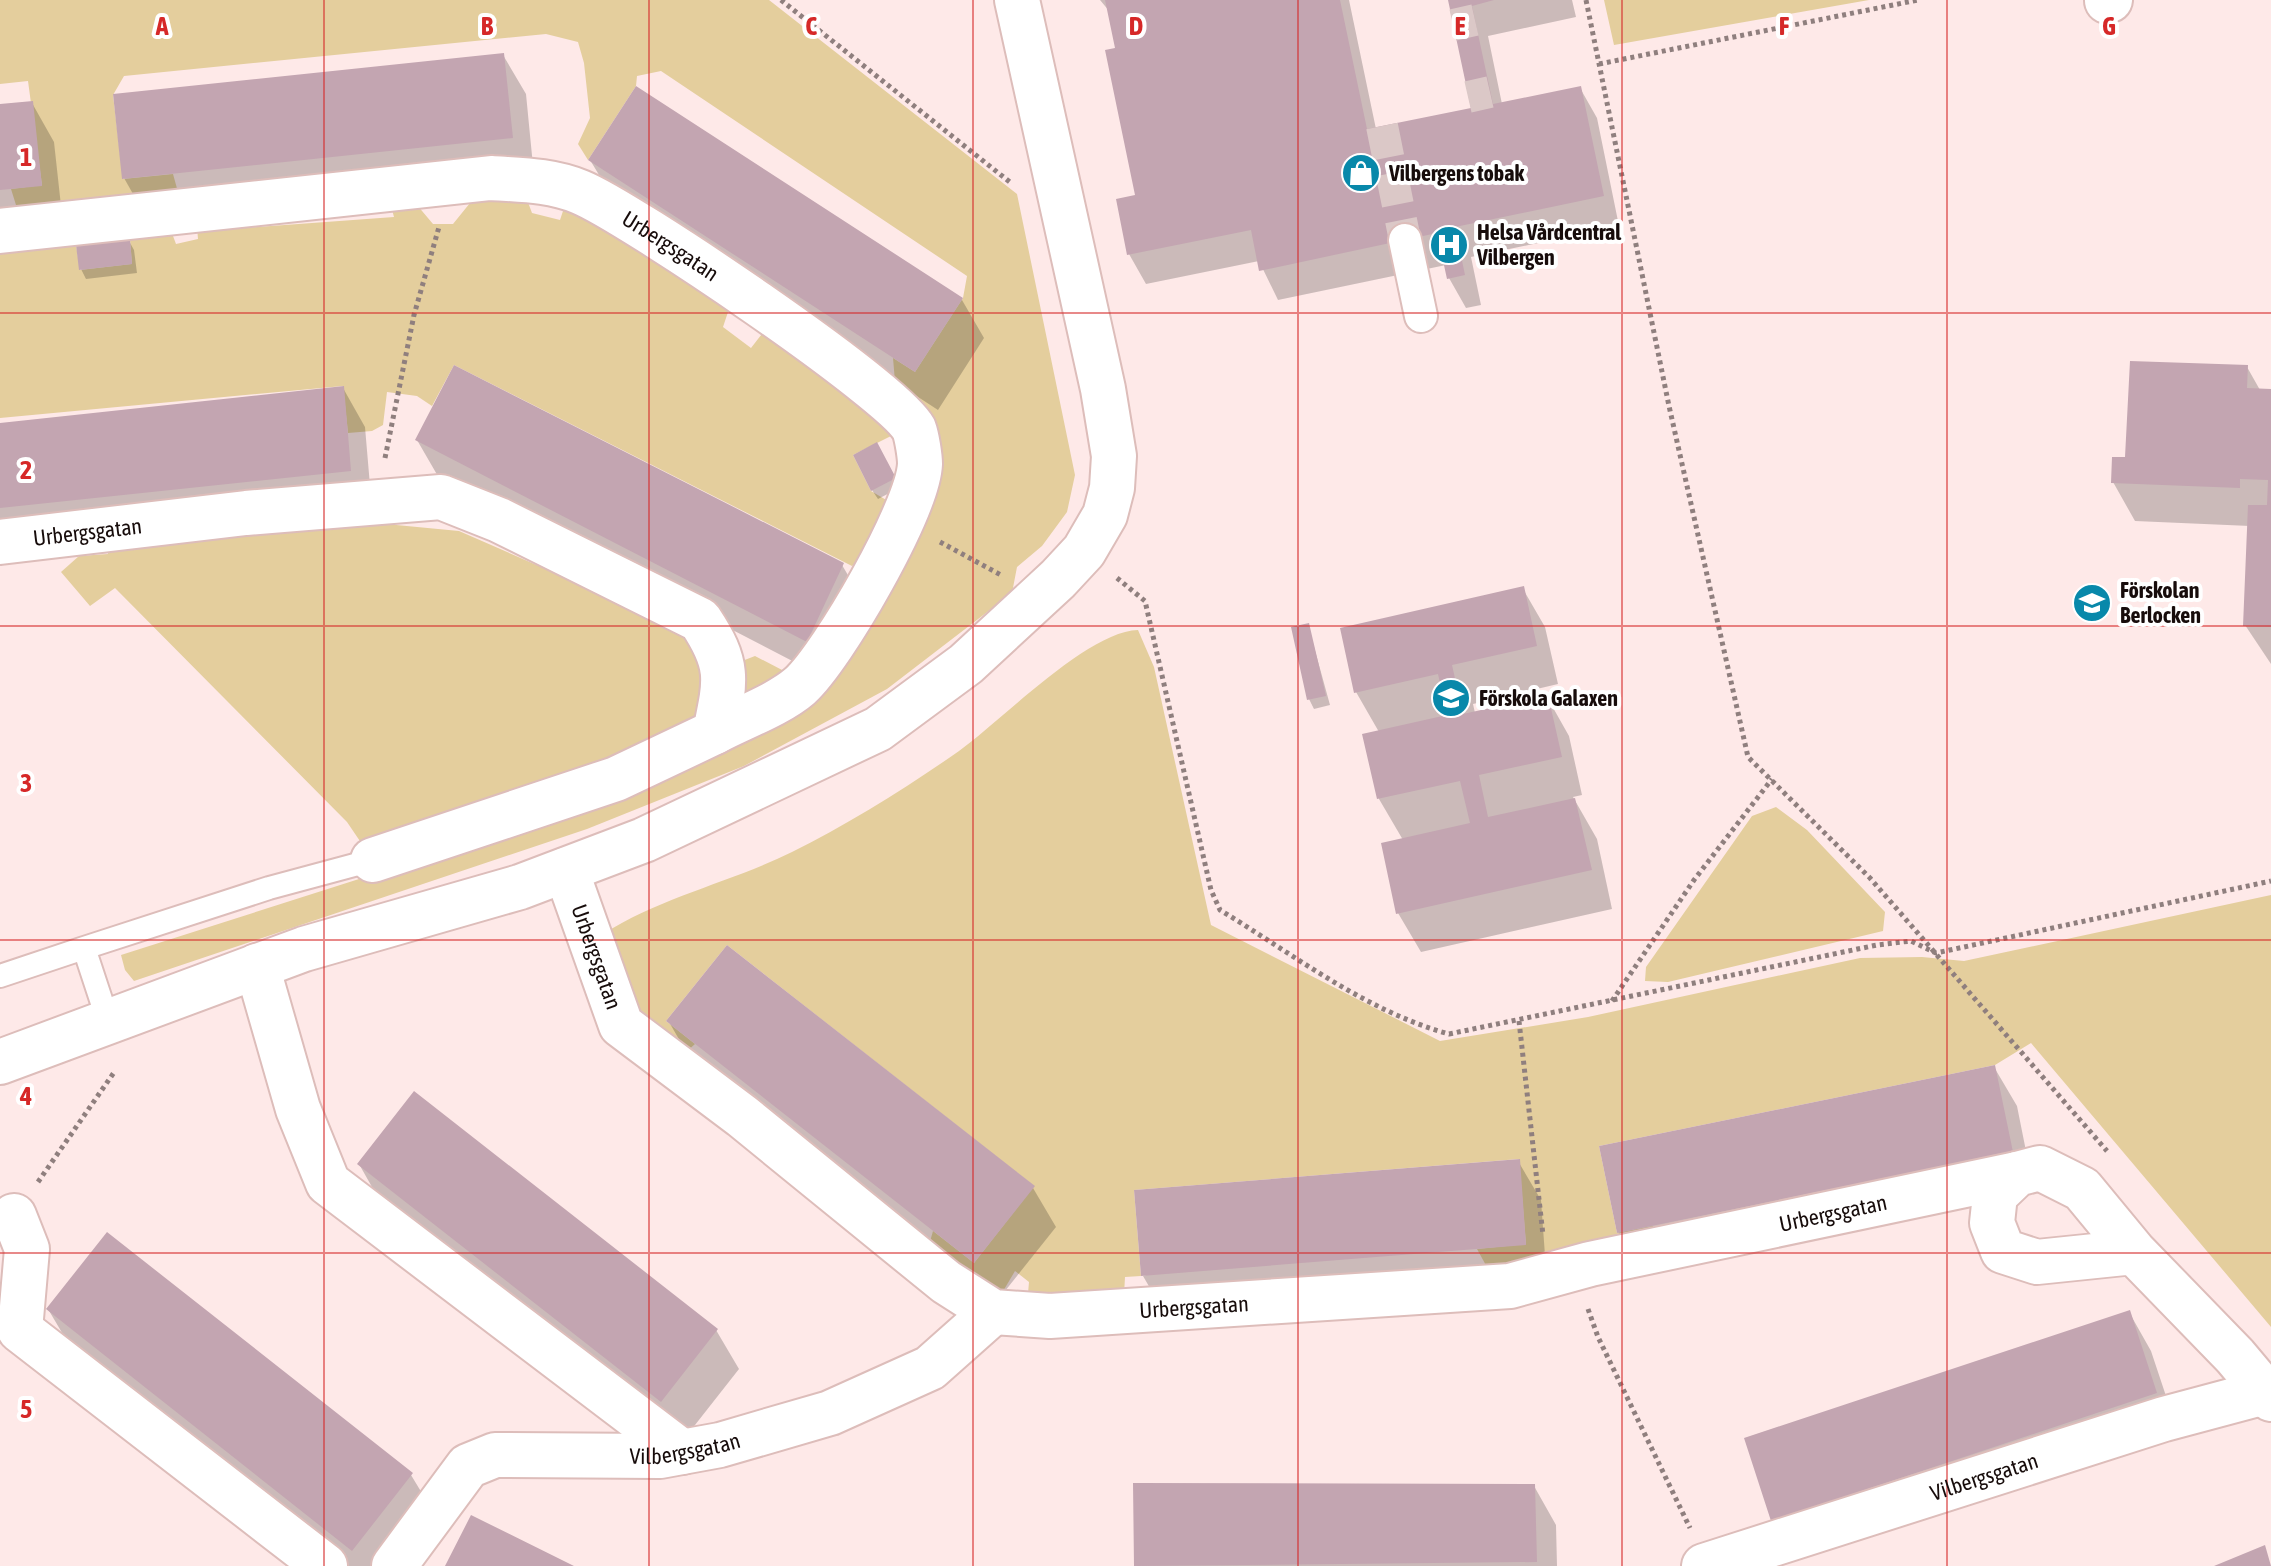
<svg xmlns="http://www.w3.org/2000/svg" width="2271" height="1566" font-family="'Asap Condensed',sans-serif">
<rect width="100%" height="100%" fill="#fee9e8"/>
<path fill="#e4ce9d" d="M0 0H769L1017 194 1075 475 1067 512 1042 546 1017 567 1012 593 887 689 744 766 587 829 134 981 125 970 121 955 381 872 721 743 908 535 893 358 915 372 963 298 967 276 661 71 637 76 636 86 588 160 578 144 590 118 584 63 578 42 546 34 124 76 113 95 123 179 173 174 178 192 24 216 16 205 11 189 42 185 28 81 0 84Z
M1604 0H1869L1614 45Z
M492 193 526 197 532 213 560 220 564 208 585 219 730 306 723 327 751 348 765 330 897 433 853 455 871 491 888 501 867 556 852 566 454 365 432 406 417 396 387 392 383 425 372 431 348 433 343 386 0 418V245H76L80 270 132 264 130 239 170 228 176 244 198 239 197 227 237 216 243 228 394 217 390 202 417 205 433 224H453L470 203Z
M323 518 459 531 573 581 581 572 681 625 704 651 703 709 685 730 366 850 347 822 115 588 90 606 61 572 79 556 108 554 107 542Z
M1138 630 1154 667 1211 925 1440 1041 1588 1017 1860 958 1922 957 1964 961 2271 895V1327L2031 1043 1995 1065 1599 1146 1617 1233 1653 1226 1652 1238 1488 1269 1477 1249 1526 1244 1519 1159 1134 1190 1141 1276 1125 1277 1124 1295 1027 1305 1029 1282 1015 1271 1002 1293 927 1252 933 1231 974 1263 1034 1186 727 945 666 1021 695 1044 686 1052 618 1001 603 934C663 896 729 883 792 852 847 825 909 786 959 751 1001 721 1088 631 1138 630Z
M755 656 784 671 744 703 742 661Z
M1776 807 1807 830 1885 912 1883 931 1668 982 1645 981 1646 967 1752 816Z"/>
<path fill="#0003" d="M1100 0H1349L1376 129 1473 109 1450 0H1572L1576 17 1488 36 1502 104 1580 88 1597 118 1619 226 1471 257 1481 305 1466 308 1449 278 1446 265 1278 300 1259 261 1146 284 1129 254 1137 196 1118 50 1110 12Z
M503 55 526 94 534 176 146 217 124 178Z
M32 103 54 142 63 224 0 231V106Z
M590 160 962 300 984 338 938 410 613 198Z
M129 241 134 250 137 273 86 279 81 269Z
M2247 367 2260 390 2271 391V664L2245 625 2250 526 2135 521 2113 482 2127 459Z
M343 388 365 427 372 509 0 548V425Z
M417 440 842 565 865 604 829 680 439 478Z
M876 445 899 488 878 499 872 490Z
M1523 589 1545 627 1558 684 1473 704 1475 713 1547 697 1569 736 1582 795 1573 797 1597 839 1612 909 1421 952 1398 913 1403 840 1379 799 1365 736 1379 732 1356 692Z
M1308 625 1330 705 1314 709 1309 699Z
M669 1022 1033 1188 1056 1227 997 1301 691 1060Z
M1994 1067 2017 1106 2034 1191 1641 1271 1618 1232Z
M1518 1161 1541 1200 1547 1283 1165 1314 1143 1276Z
M359 1164 716 1330 739 1369 684 1439 381 1203Z
M48 1309 411 1475 434 1513 393 1566H347L71 1348Z
M2129 1312 2151 1351 2178 1432 1795 1558 1773 1520Z
M1135 1485 1534 1486 1556 1525 1557 1566H1137Z"/>
<path fill="#c3a5b1" d="M1105 0H1340L1367 129 1471 108 1448 0H1494L1472 6 1493 104 1581 86 1604 196 1455 227 1465 275 1447 279 1437 233 1259 271 1251 230 1127 255 1116 199 1135 195 1105 50 1115 48Z
M504 53 513 138 122 179 113 94Z
M636 86 963 298 915 372 588 160Z
M33 101 42 186 0 190V104Z
M130 239 132 264 79 270 76 245Z
M2130 361 2248 365 2247 388 2271 389V627L2243 626 2248 505H2267L2268 480 2240 479V488L2111 483 2112 457H2125Z
M454 365 844 563 807 642 415 440Z
M344 386 351 471 0 508V423Z
M877 442 896 478 871 491 853 455Z
M1524 586 1537 646 1452 665 1463 714 1548 695 1562 757 1479 775 1488 817 1575 798 1592 870 1396 914 1381 843 1470 823 1460 781 1377 799 1362 734 1447 715 1438 674 1354 693 1340 628Z
M1309 623 1326 696 1307 700 1291 627Z
M727 945 1035 1186 974 1263 666 1021Z
M1995 1065 2013 1152 1617 1233 1599 1146Z
M414 1091 718 1329 661 1402 357 1164Z
M1520 1159 1526 1245 1141 1276 1134 1190Z
M107 1232 413 1473 352 1551 46 1309Z
M2130 1310 2157 1393 1771 1521 1744 1438Z
M1133 1483 1535 1484 1537 1562 1134 1566Z
M471 1515 574 1566H445Z
M2265 1545 2271 1566H2214Z"/>
<g fill="none" stroke-linecap="round" stroke-linejoin="round">
<path stroke="#dbc8c7" stroke-width="32" stroke-dasharray="32 16" stroke-linecap="butt" d="M1453 25 1475 20
M1468 97 1490 92
M1382 126 1405 240"/>
<g stroke="#ddbdba" stroke-width="26">
<path id="service" d="M0 976 84 948
M108 1021 84 948 269 888 373 860"/>
</g>
<g stroke="#ddbdba" stroke-width="36">
<path id="pedestrian" d="M1405 240 1421 316"/>
</g>
<g stroke="#ddbdba" stroke-width="48">
<g id="minor">
<path d="M2107 1 2110 0"/>
<path id="s1" d="M0 231 491 178C521 180 551 180 580 192 629 212 893 390 914 429 917 437 920 456 920 464 918 509 833 656 800 686 778 705 741 718 715 732"/>
<path id="s2" d="M0 542 246 513 441 497 499 520 700 620C730 665 726 680 715 732L616 779 373 860"/>
<path id="s3" d="M566 870 621 1025 742 1116 946 1282 993 1312 1050 1316 1510 1286 1590 1264 2017 1174"/>
<path d="M257 966 298 1109 328 1183 682 1452"/>
<path d="M0 1062 304 949 520 887 644 840 878 729 966 664 1058 579 1084 551 1105 515 1112 488 1114 456 1103 389 1017 0"/>
<path d="M14 1216 27 1249 20 1330 325 1566"/>
<path d="M2134 1252 2037 1262 2003 1251 1992 1223 1995 1195 2017 1174 2040 1168 2082 1189 2134 1252 2235 1356 2271 1399"/>
<path id="s4" d="M394 1566 468 1466 495 1455 660 1456 720 1445 830 1413 930 1368 993 1312"/>
<path id="s5" d="M1704 1566 2164 1419 2265 1392"/>
</g>
</g>
<path stroke="#8f7f7e" stroke-width="5" stroke-dasharray="4 4" stroke-linecap="butt" d="M781 0 1011 183
M1586 0 1669 406 1748 757 1870 878 2107 1151
M1599 64 1918 0
M385 458 414 315 439 227
M940 542 1001 575
M1117 578 1145 601 1211 890 1220 910C1293 954 1365 1011 1449 1034L1877 945 1911 941 1936 953 2271 881
M1612 1001 1694 880 1772 779
M1519 1021 1543 1235
M38 1182 115 1071
M1588 1309 1598 1337 1690 1528"/>
<use href="#service" stroke="#fff" stroke-width="22"/>
<use href="#pedestrian" stroke="#fff" stroke-width="32"/>
<use href="#minor" stroke="#fff" stroke-width="44"/>
</g>
<path fill="none" stroke="#d62828" stroke-width="2" stroke-opacity="0.55" d="M324 0V1566M649 0V1566M973 0V1566M1298 0V1566M1622 0V1566M1947 0V1566M0 313H2271M0 626H2271M0 940H2271M0 1253H2271"/>
<defs>
<g id="shop-disc" transform="scale(2)"><circle r="9.5" fill="#0888aa" stroke="#fff"/><path d="M-5-2.5h2.3a2.7 3.5 0 0 1 5.4 0H5L5.5 6h-11ZM-1.5-2.5h3a1.5 2.3 0 0 0-3 0Z" fill="#fff"/></g>
<g id="hospital-disc" transform="scale(2)"><circle r="9.5" fill="#0888aa" stroke="#fff"/><path d="M-5-5h3v3.5h4V-5h3V5h-3V1.5h-4V5h-3Z" fill="#fff"/></g>
<g id="school-disc" transform="scale(2)"><circle r="9.5" fill="#0888aa" stroke="#fff"/><path d="M0-5L7-2L0 1L-7-2ZM-4 1L0 2.5L4 1V4Q0 6-4 4Z" fill="#fff"/></g>
</defs>
<g fill-rule="evenodd">
<use href="#shop-disc" x="1361" y="173"/>
<use href="#hospital-disc" x="1449" y="245"/>
<use href="#school-disc" x="2092" y="603"/>
<use href="#school-disc" x="1451" y="698"/>
</g>
<g text-anchor="middle" stroke-width="8" stroke-linejoin="round" paint-order="stroke">
<g font-size="22" font-weight="bold" fill="#170c0b" stroke="#fff" text-anchor="start">
<text x="1389" y="181">Vilbergens tobak</text>
<text x="1477" y="240">Helsa Vårdcentral<tspan x="1477" dy="25">Vilbergen</tspan></text>
<text x="2120" y="598">Förskolan<tspan x="2120" dy="25">Berlocken</tspan></text>
<text x="1479" y="706">Förskola Galaxen</text>
</g>
<g font-size="22" fill="#170c0b" stroke="#fff">
<text dy="8" stroke="none"><textPath href="#s1" startOffset="690">Urbergsgatan</textPath></text>
<text dy="8" stroke="none"><textPath href="#s2" startOffset="88">Urbergsgatan</textPath></text>
<text dy="8" stroke="none"><textPath href="#s3" startOffset="92">Urbergsgatan</textPath></text>
<text dy="8" stroke="none"><textPath href="#s3" startOffset="1484">Urbergsgatan</textPath></text>
<text dy="8" stroke="none"><textPath href="#s3" startOffset="836">Urbergsgatan</textPath></text>
<text dy="8" stroke="none"><textPath href="#s4" startOffset="344">Vilbergsgatan</textPath></text>
<text dy="8" stroke="none"><textPath href="#s5" startOffset="294">Vilbergsgatan</textPath></text>
</g>
</g>
<g font-size="26" text-anchor="middle" font-weight="bold" fill="#d62828" stroke="#fff" stroke-width="8" stroke-linejoin="round" paint-order="stroke">
<text x="162" y="35">A</text>
<text x="487" y="35">B</text>
<text x="811" y="35">C</text>
<text x="1136" y="35">D</text>
<text x="1460" y="35">E</text>
<text x="1784" y="35">F</text>
<text x="2109" y="35">G</text>
<text x="26" y="166">1</text>
<text x="26" y="479">2</text>
<text x="26" y="792">3</text>
<text x="26" y="1105">4</text>
<text x="26" y="1418">5</text>
</g>
</svg>
